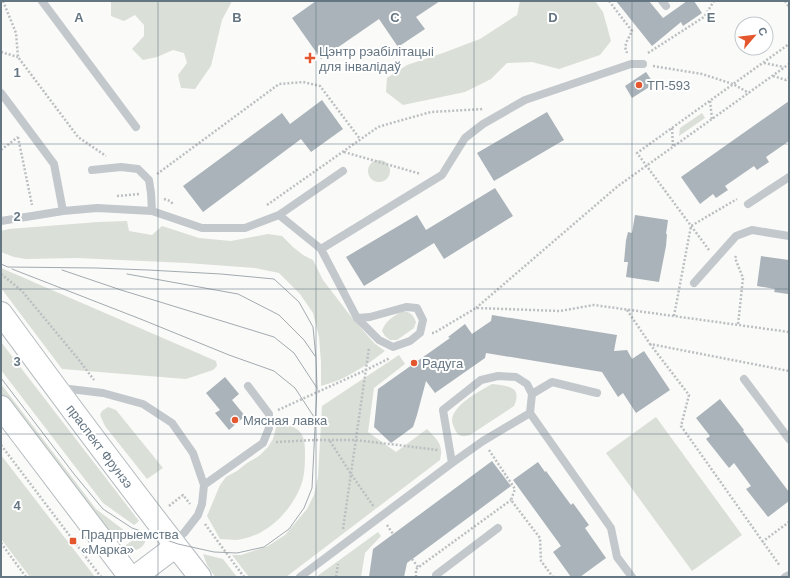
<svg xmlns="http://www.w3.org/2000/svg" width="790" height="578" font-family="Arial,sans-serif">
<rect width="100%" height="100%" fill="#fafaf8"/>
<path fill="#dadfd7" d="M111 1H232L222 20 211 66 195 89 181 88 178 75 187 63 184 53 173 50 157 57 143 60 132 49 144 36V25L135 15 124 21 111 16Z
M520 1H595L603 12 611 41 600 55 559 69 532 62 507 63 491 79 465 92 403 105 386 92 387 78 407 65 443 53 480 39 517 15Z
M702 113 705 118 679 136 680 128Z
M368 171a11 11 0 1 1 22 0a11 11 0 1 1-22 0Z
M127 221 129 231 152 235 162 226 199 238 231 241 268 234 282 236 293 247 303 255 313 260 323 280 349 314 374 343 385 351C371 362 356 372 339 380 334 382 327 384 321 386V362L319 337 313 313 300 294 279 273 255 268 187 263 77 258 26 259 14 257 1 252V231L9 229 98 222Z
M1 268 216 361 217 366 213 370 186 379 62 369 1 288Z
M402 311C410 312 413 314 416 322L414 328 397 340H390L385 336 382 331C385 321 393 317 402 311Z
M1 342 139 521 134 525 103 503 1 370Z
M399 355 405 364 374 388 368 432 396 452 427 429C437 440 444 444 440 460L286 577H249L232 555H241L268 546 285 535 307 509 314 495 318 477 322 406Z
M1 384 96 509 125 531 113 541 1 394Z
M492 384C507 386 523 386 514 406L470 435C463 437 459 437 455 430 454 427 452 423 452 421 452 405 480 391 492 384Z
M108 407 116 410 163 468 147 479 105 426 100 415 102 411Z
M656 417 742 535 692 571 606 453Z
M277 424C282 425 290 425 295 428 304 433 305 442 305 452 305 463 305 477 300 488 289 514 265 537 236 540 231 540 225 539 220 539L207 516 220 485 226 477 237 471 247 463 259 456 268 447 273 439Z
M1 455 95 577H30L1 539Z
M378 532 381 536 365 553 361 577H316Z
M138 536 146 538C146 540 145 542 144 544 139 552 129 551 121 549Z
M203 554 223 559 237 577H215L207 565Z"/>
<path fill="#aab3b9" d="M316 1H440L416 17 425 29 398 47 379 19 321 59 292 18Z
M616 1H649L663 18 687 1H694L702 13 683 26 681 22 652 46Z
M646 72 654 84 632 98 625 86Z
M322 100 343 129 311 152 301 139 203 212 183 186 282 113 290 124Z
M789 101V141L766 157 769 162 757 170 754 166 725 186 728 190 716 198 713 194 700 204 681 177Z
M547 112 564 140 494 181 477 153Z
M495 188 513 216 444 259 434 243 364 286 346 257 417 215 426 230Z
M635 215 668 220 666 234H667L666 246 659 282 626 277 628 262H624L626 240 628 232 632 233Z
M761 256 789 260V287L788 294 774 292 775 289 757 286Z
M492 315 617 335 614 351 627 350 632 359 644 351 670 390 636 413 623 393 618 397 602 372 486 353 485 358 435 393 426 381 417 415 413 427 391 443 374 427 378 389 450 338 448 337 465 324 472 334 491 321Z
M225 377 239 394 232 400 245 416 229 430 215 413 220 410 206 393Z
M720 399 744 430 743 431 789 492V501L768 517 746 489 751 486 734 463 729 468 706 439 710 436 696 418Z
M492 461 511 486 407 563 404 577H369L373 549Z
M538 462 545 472 546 471 571 505 573 503 589 525 585 528 606 558 580 577H571L553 552 561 546 513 480Z"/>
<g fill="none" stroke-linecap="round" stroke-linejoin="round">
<g stroke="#b3babf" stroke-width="24">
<path id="secondary" d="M1 313C66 402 132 490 200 577
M1 407 130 577
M135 577 176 546"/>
</g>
<path stroke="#bbbfc2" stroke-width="2.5" stroke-dasharray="2 2" stroke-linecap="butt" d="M3 1 16 33 18 57 78 137 106 156
M609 1 632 31 627 41 625 47 627 53
M785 1 789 7
M1 52 18 57
M648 53 704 17 714 1
M764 63 784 67
M653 66 702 74 733 84 749 93
M773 76 786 80 789 78
M710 101 712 119
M672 128 673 147
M18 137 32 205
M1 150 18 137
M344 152 421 174
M157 174 279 84 303 82 320 86 360 139
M117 196 140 194
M164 199 170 201 173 204
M267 205 378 127 395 122 431 112 484 109
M709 250 637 153 789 44
M736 256 735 258 743 278 738 325
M1 274 22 291 79 360 94 380
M476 308 618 186 789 64
M627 310 650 344 789 371
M674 316 691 226 737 199
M432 333H434L476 308 560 311 594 305 789 332
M650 344 689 395 681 426 780 566
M278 410 366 370 390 358
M330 441 351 474 374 507
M276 442 315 440H356L438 450
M1 445 101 577
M489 450 515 489 511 500 540 538 541 561 553 577
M169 506 183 495 190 504
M205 524 244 577
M387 525 393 534
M343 529 369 348
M762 542 789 522
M1 543 26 577
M412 559 418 567
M336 577 338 564
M416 577V569L511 500"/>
<path stroke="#c3c8cc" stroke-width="8" d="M42 1 136 127
M662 1 666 6
M1 93 54 164 63 211
M92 170 121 167 138 169 149 180 151 193 152 211
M748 204 789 177
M279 215 343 171
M1 221 63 211 97 208 152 211 202 228H245L279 215 321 249 442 175 465 138 483 124 525 100 631 64H643
M321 249 357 318 379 340 393 347 410 341 420 333 423 320 417 308 406 307 370 317 357 318
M694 283 736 236 752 230 789 236
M744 379 789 439
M61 388 103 393 143 404 172 423 193 453 204 485 202 504 198 515 184 533 173 542
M532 394 552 382 597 393
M452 463 443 410 481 380 498 376 516 377 527 384 532 394 530 413 611 528 617 557 632 577
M204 485 263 443 269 428V414L248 386
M300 577 452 463 483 441 530 413
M436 577V575L498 528
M785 577 789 575"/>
<use href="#secondary" stroke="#fff" stroke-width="22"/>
<path stroke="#a2aab0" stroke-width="1" d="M1 264 8 267 96 268 148 270 221 274 274 279 299 302 313 327 316 358 317 388 312 488 304 508 289 529 264 547 237 553 214 552 178 544 132 528 103 509 74 474 1 378
M12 269 143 320 229 355 274 371 295 388 316 420
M62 270 121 290 274 337 294 353 317 388
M127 274 238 294 279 315 304 340 315 356"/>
</g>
<path fill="none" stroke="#657683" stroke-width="1" stroke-opacity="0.55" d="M158 1V577M316 1V577M474 1V577M632 1V577M1 144H789M1 289H789M1 434H789"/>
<g fill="#e4572e" stroke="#fff" stroke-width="1.5">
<path d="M308 52h4v4h4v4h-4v4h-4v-4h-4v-4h4z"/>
<circle cx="639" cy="85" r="4"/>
<circle cx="414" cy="363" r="4"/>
<circle cx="235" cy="420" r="4"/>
<rect x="69" y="537" width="8" height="8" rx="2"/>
</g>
<g text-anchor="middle" stroke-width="4" stroke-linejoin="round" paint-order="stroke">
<g font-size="13" fill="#657683" stroke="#fff" text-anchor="start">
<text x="319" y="56">Цэнтр рэабілітацыі<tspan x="319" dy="15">для інвалідаў</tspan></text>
<text x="647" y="90">ТП-593</text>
<text x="422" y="368">Радуга</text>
<text x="243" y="425">Мясная лавка</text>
<text x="81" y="539">Прадпрыемства<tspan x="81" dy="15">«Марка»</tspan></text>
</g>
<g font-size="13" fill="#657683" stroke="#fff">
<text transform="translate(100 446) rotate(53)" y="5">праспект Фрунзэ</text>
</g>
</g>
<g font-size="13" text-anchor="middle" font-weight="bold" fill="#657683" stroke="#fff" stroke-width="4" stroke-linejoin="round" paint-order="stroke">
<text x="79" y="22">A</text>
<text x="237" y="22">B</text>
<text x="395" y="22">C</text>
<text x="553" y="22">D</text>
<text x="711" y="22">E</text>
<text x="17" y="77">1</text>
<text x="17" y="221">2</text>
<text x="17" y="366">3</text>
<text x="17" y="510">4</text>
</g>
<rect width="790" height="578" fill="none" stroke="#657683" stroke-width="4"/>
<g transform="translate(754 36) rotate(62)"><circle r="19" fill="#ffffff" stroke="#c1c8cd"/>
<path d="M0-3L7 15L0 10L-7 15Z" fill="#e4572e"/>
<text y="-6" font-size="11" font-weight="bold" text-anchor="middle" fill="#657683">С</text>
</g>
</svg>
